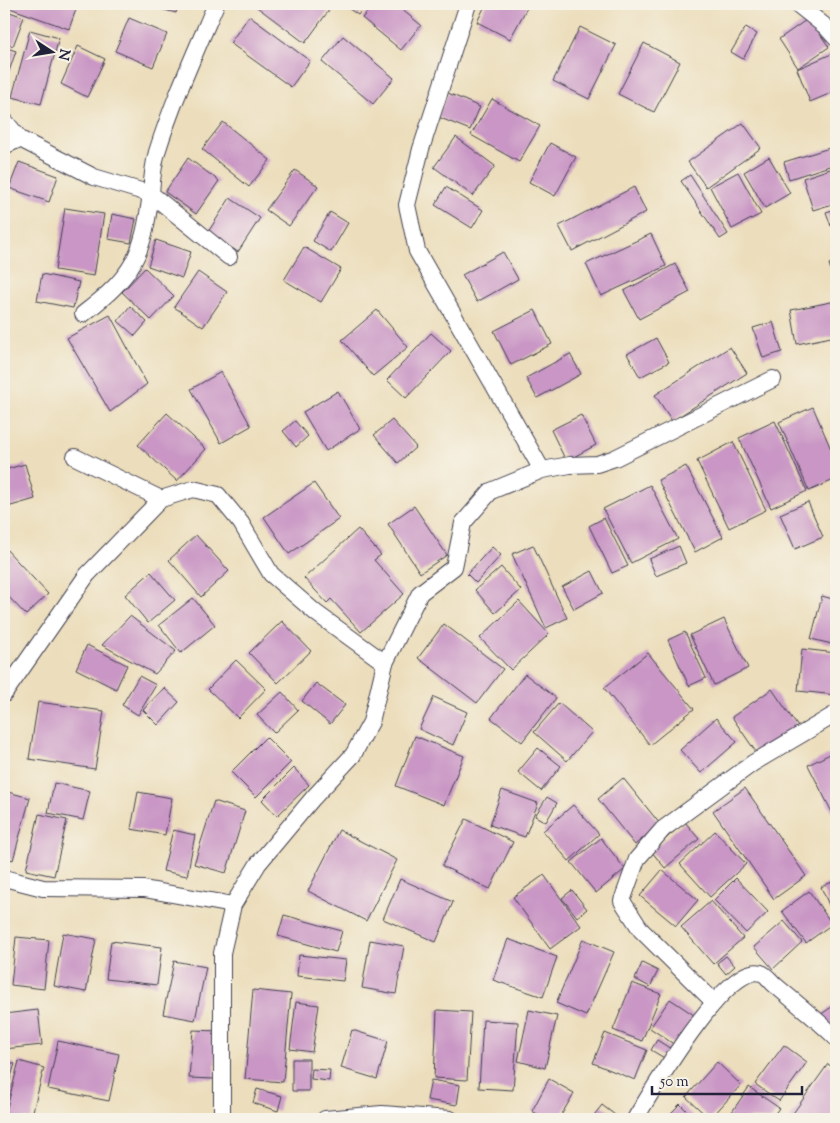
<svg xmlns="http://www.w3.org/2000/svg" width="840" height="1123" font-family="'Sorts Mill Goudy',serif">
<rect width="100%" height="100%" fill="#f7f3e8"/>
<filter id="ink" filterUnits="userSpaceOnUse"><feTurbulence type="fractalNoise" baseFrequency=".02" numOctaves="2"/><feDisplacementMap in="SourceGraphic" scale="10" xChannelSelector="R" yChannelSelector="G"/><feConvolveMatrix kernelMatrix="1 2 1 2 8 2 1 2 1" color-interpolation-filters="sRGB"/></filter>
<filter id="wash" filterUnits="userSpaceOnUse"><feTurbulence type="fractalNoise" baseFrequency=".0096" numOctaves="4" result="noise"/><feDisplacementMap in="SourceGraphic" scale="20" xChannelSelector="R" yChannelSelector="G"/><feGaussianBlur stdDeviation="1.12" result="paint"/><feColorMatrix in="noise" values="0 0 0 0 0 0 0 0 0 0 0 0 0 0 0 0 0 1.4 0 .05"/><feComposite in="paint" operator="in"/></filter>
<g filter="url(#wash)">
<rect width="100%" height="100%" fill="#ecdebc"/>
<g id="blocks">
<path fill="#c996c5" d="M4 4H78L69 29 4 6Z
M142 4H178L176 13Z
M253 4H329L332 6 305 43Z
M342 4H366L358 15Z
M374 4H395L421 25 401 50 362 18Z
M486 4H529L510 39 477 22Z
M4 10 24 17 13 46 4 42Z
M249 16 310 61 291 87 230 43Z
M129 18 167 34 153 67 115 51Z
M809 18 829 47 798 68 779 39Z
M580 27 616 45 589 99 553 81Z
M746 27 757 34 743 59 731 52Z
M30 30 59 38 41 104 12 97Z
M343 36 394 78 373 104 322 62Z
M644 43 680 62 654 112 618 94Z
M78 46 105 59 87 97 61 84Z
M4 47 16 51 4 86Z
M836 52V91L810 102 797 69Z
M448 93 480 107 470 130 438 117Z
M492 99 540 126 519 162 471 135Z
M223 122 270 160 249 187 202 149Z
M743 123 761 148 706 187 688 162Z
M456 137 495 166 473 196 434 167Z
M550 143 576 157 555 196 529 182Z
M836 146V164L789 179 784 162Z
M769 157 790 193 765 208 744 172Z
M188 158 219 181 196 214 165 192Z
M19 162 58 176 49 202 9 188Z
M836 167V203L813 210 803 178Z
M295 170 318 186 289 226 266 210Z
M738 172 761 214 732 229 710 187Z
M690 175 728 234 720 239 681 181Z
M446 187 483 210 472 228 435 205Z
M634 187 646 212 572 251 559 226Z
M230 198 260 218 238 252 208 232Z
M65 208 104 214 94 276 55 270Z
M836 209V224L831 226 826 212Z
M330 212 348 223 331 252 313 241Z
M112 214 136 219 131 243 108 239Z
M651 234 666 266 601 296 586 264Z
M156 240 191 252 182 278 148 266Z
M304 247 341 269 321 302 284 280Z
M503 252 518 279 477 302 462 275Z
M836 261V285L829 264Z
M675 264 690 292 639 319 624 291Z
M145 268 174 296 151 320 122 292Z
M198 272 227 292 203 327 174 307Z
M42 274 79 282 73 308 37 301Z
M836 301V336L797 344 791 310Z
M130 306 147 322 135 336 118 321Z
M377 310 408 347 373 376 342 340Z
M535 310 552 344 511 365 494 331Z
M110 315 147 384 110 412 67 338Z
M773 322 782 352 763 358 753 328Z
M431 333 451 351 406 398 387 380Z
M656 338 669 362 640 377 627 354Z
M730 347 747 373 672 421 655 395Z
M570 354 581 374 537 398 526 378Z
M221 372 251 426 221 443 191 389Z
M338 391 360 429 326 451 303 412Z
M813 407 836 461V479L809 491 779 422Z
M167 413 206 449 177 481 138 445Z
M581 415 596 445 566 461 551 430Z
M392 420 416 447 398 463 374 435Z
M295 421 308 436 296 447 283 431Z
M775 421 807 491 771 508 739 438Z
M733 442 766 510 729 528 697 461Z
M25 464 35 499 4 508V470Z
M686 466 723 537 695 552 658 480Z
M314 483 339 519 289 554 264 517Z
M650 485 678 539 631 563 603 509Z
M808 502 823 537 795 549 780 514Z
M414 506 447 555 420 573 388 524Z
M604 518 628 566 612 573 589 526Z
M358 529 381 555 374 560 404 594 361 632 331 599 327 603 304 578Z
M196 535 229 571 201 597 169 560Z
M533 545 567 618 546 628 512 554Z
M679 546 686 563 656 576 649 559Z
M4 547 48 594 26 615 4 592Z
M492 547 501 555 476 583 467 574Z
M501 567 521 590 495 613 475 590Z
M592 571 603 593 574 609 562 587Z
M151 572 175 600 148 623 125 595Z
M822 596 836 600V645L811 639Z
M193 598 215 625 181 653 159 625Z
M519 601 549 634 511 670 480 638Z
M130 616 176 651 155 674 102 645Z
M724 619 748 668 714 685 690 635Z
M282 621 311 651 278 683 249 653Z
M444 624 503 669 477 703 418 658Z
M685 632 706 678 689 686 668 640Z
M87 645 127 665 116 689 76 669Z
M802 649 836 653V695L798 691Z
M648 653 694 709 650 745 604 688Z
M236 660 266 689 238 718 208 689Z
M525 674 556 698 522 742 491 718Z
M139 676 156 685 138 715 122 705Z
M316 683 345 705 330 724 302 701Z
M164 688 179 702 158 725 143 710Z
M772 689 798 727 758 755 732 717Z
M282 692 298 710 274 733 257 715Z
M434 697 467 712 453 745 419 729Z
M38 702 104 711 95 769 29 759Z
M559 703 592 732 567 761 534 732Z
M716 718 737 742 701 773 680 750Z
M415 736 464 756 444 805 396 786Z
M266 737 291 762 256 797 231 772Z
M538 748 561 766 541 791 518 772Z
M836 751V820L808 765Z
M294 768 309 785 277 816 262 800Z
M623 778 660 824 635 845 598 799Z
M54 783 90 791 83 820 48 813Z
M745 788 806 876 774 899 713 811Z
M502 790 538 803 525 837 490 825Z
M4 791 30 798 13 860 4 857Z
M138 792 172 798 165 835 131 829Z
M547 797 557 803 546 822 535 816Z
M214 801 245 811 226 873 194 864Z
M573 805 599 834 569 861 543 831Z
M39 814 67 820 54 876 26 870Z
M466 819 513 842 490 889 442 866Z
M685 822 699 839 665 868 651 851Z
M173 830 195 835 187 876 163 871Z
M339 830 397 860 366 921 308 891Z
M715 831 746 864 710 897 680 864Z
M601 838 625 869 596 893 571 862Z
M662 870 698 900 676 926 640 896Z
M544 875 581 926 550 949 513 897Z
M736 878 768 912 746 933 714 900Z
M400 879 453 902 436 942 383 919Z
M836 880V921L821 887Z
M572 890 587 909 577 917 562 898Z
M809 891 832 924 806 943 782 911Z
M711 901 743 938 713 964 681 927Z
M284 915 342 931 336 952 278 936Z
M784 921 802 942 773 969 754 947Z
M63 933 96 939 86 992 54 986Z
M16 937 49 940 44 989 11 985Z
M508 939 557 957 543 997 493 980Z
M583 939 614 952 586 1016 556 1003Z
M370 940 404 946 396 994 362 988Z
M111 941 162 947 157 985 106 979Z
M299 955 346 960 343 981 297 976Z
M726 956 735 966 726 974 717 963Z
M174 961 206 967 195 1020 163 1014Z
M642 963 658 971 650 987 635 979Z
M632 983 661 994 642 1041 613 1030Z
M253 990 291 994 283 1082 245 1079Z
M670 999 694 1015 675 1045 650 1028Z
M296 1002 319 1005 312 1052 290 1049Z
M836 1004V1028L820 1015Z
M38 1010 42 1045 4 1049V1014Z
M437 1010 471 1012 467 1080 434 1078Z
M529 1010 557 1016 545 1068 518 1061Z
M483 1020 518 1022 513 1090 479 1088Z
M193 1030 218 1031 214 1079 189 1078Z
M352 1030 388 1041 377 1079 341 1068Z
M605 1033 647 1050 635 1080 593 1063Z
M657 1040 671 1049 666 1059 651 1050Z
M58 1041 119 1054 109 1101 48 1089Z
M784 1045 807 1062 779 1101 755 1084Z
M292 1059H309V1091H292Z
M4 1061 15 1064 4 1099Z
M19 1061 44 1068 31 1119H4Z
M717 1062 741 1085 710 1119 686 1097Z
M828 1064 836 1070V1119H789Z
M312 1069 330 1070 329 1081 311 1079Z
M549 1079 574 1093 559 1119H546L532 1111Z
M431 1080 460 1085 457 1105 427 1100Z
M749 1087 779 1108 771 1119H727Z
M257 1089 282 1096 278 1111 253 1103Z
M680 1104 695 1119H665Z
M602 1105 615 1115 612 1119H591Z"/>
</g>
</g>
<g filter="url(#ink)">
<use href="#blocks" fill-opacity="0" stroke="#403e4e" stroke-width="1"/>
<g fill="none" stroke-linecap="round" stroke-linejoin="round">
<g stroke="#403e4e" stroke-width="18">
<path id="street" d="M468 4 421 149 407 205 417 251 542 470
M797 4 826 27 836 38
M4 120 20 139 94 177 151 194 229 257
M4 146 20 139
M83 314C134 275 143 256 151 193 152 179 153 166 157 152 173 101 195 53 216 4
M75 457 161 499
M4 694 87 575 161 499 193 489 218 495 241 523 271 574 316 613 385 663
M4 878 43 888 144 889 233 905
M713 1001 641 930 622 901 637 859 663 829 753 763 834 715
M222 1119V953L233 905 258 864 313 798 353 755 371 722 385 663 420 593 454 567 463 523 491 491 542 470 570 465 597 464 615 458 773 379
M325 1119 382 1114 450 1119
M635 1119C651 1093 727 961 761 973 766 974 771 982 775 985 796 1003 817 1019 836 1038"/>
</g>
<use href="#street" stroke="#fff" stroke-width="16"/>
</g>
</g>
<rect width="840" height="1123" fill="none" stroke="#f7f3e8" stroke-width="20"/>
<g transform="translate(52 52) rotate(102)" stroke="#f7f3e8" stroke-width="4" paint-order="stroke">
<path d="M0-4L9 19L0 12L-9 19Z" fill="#22223b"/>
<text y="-8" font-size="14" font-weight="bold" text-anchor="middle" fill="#22223b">N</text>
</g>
<path d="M652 1086v8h150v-8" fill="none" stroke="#22223b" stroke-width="2.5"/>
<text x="660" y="1086" font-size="15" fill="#22223b" stroke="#f7f3e8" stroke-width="4" paint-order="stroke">50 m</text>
</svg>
